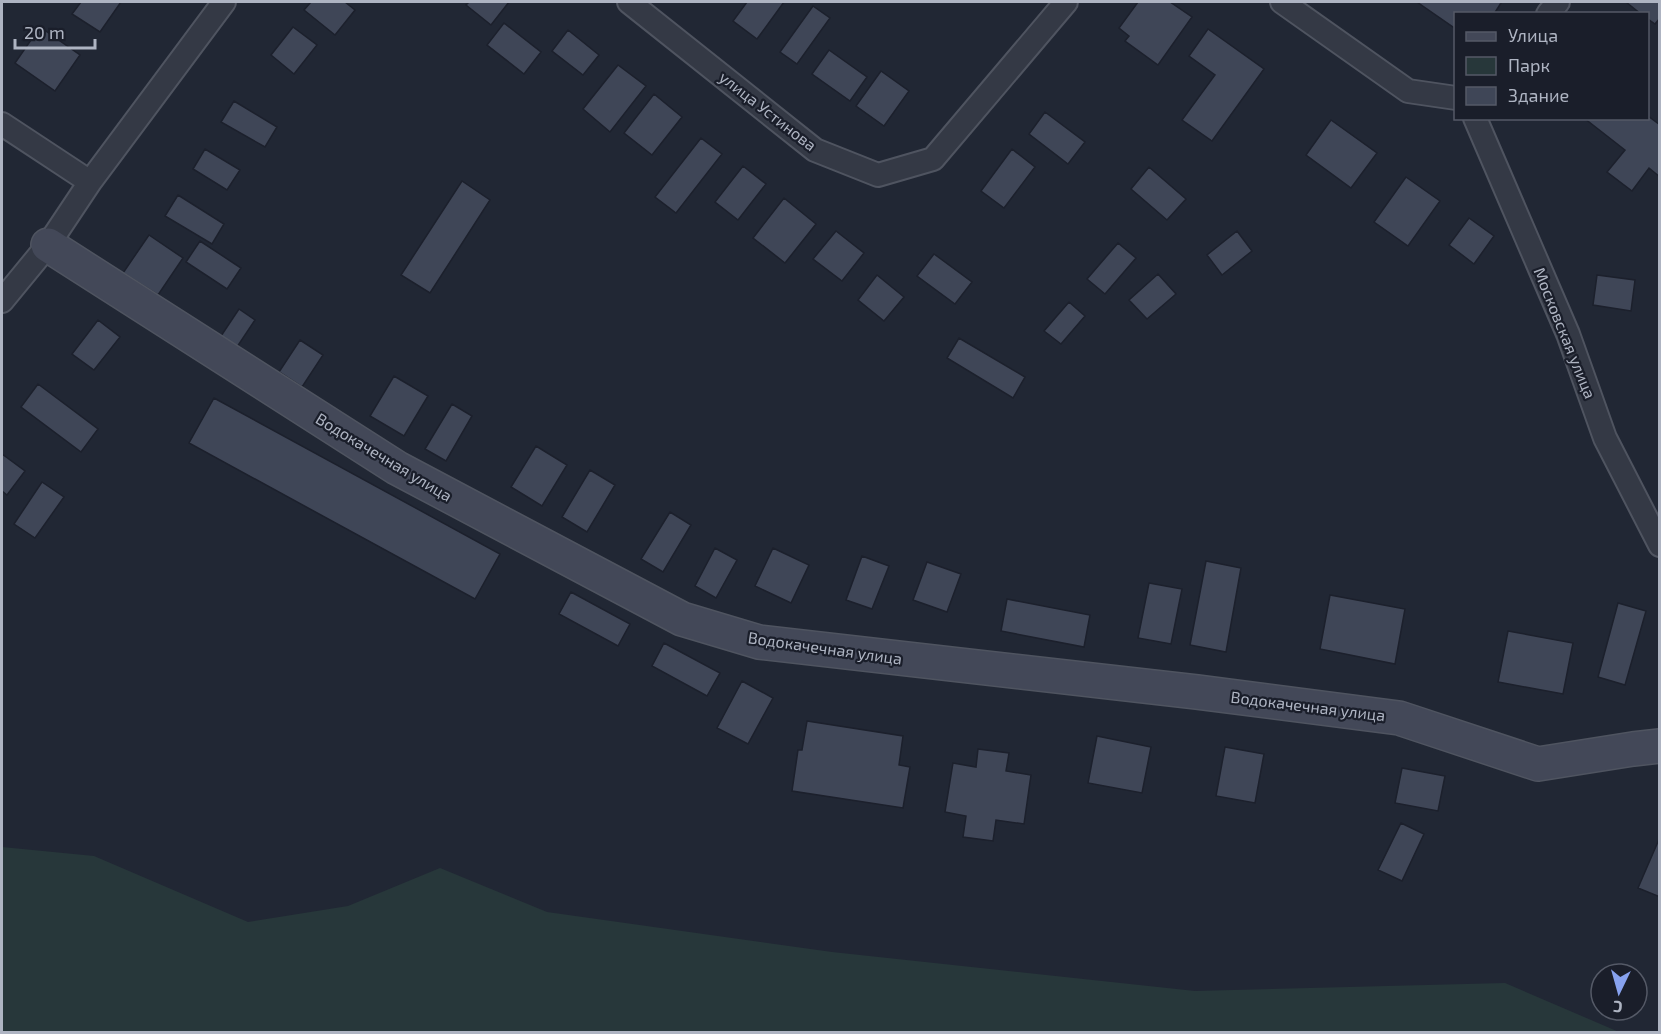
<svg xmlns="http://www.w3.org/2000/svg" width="1661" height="1034" font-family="'Exo 2',sans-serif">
<rect width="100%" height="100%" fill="#212734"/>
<path fill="#27373a" d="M2 847 94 856 248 922 348 906 440 868 547 912 832 952 1195 991 1505 983 1619 1032H2Z"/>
<path fill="#3f4657" stroke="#1c202c" stroke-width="1.5" d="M81 2H121L100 32 72 14Z
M311 2H345L355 10 335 35 304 10Z
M469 2H509L491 25 466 5Z
M747 2H784L757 39 733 21Z
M1138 2H1170L1192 17 1158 65 1125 41 1129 36 1119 28Z
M1417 2H1499L1501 3 1494 14H1456V29Z
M1626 2H1660V18L1655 24 1648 19V14H1641Z
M813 6 830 18 797 64 780 52Z
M504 23 541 52 524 74 487 45Z
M40 27 80 55 55 91 15 63Z
M293 27 317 45 294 74 271 55Z
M1208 29 1264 69 1212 141 1182 120 1215 75 1189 56Z
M568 30 599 55 583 75 552 51Z
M829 50 867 77 850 101 812 74Z
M618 65 646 86 610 132 583 109Z
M881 71 909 91 884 126 856 106Z
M654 94 682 117 652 155 624 133Z
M234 101 277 127 265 147 221 122Z
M1045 112 1085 142 1068 164 1029 134Z
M1648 116 1660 125V177L1649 168 1632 191 1607 172 1625 150 1584 118H1648Z
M1331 120 1377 153 1351 188 1306 155Z
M701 138 722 154 676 213 655 197Z
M205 149 240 170 227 190 193 169Z
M1012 149 1035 167 1004 208 981 191Z
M743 166 766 184 738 220 715 202Z
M1149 167 1186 199 1167 220 1131 189Z
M1406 177 1440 201 1408 246 1374 222Z
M462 181 490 200 430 293 401 275Z
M178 195 224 224 212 244 165 216Z
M784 198 816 224 785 263 753 238Z
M1469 218 1494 236 1474 264 1449 245Z
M836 231 864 253 842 281 813 259Z
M1237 231 1252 251 1222 275 1207 255Z
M149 235 183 258 158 295 123 273Z
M200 241 241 268 227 289 186 262Z
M1118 243 1136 258 1105 294 1087 279Z
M934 254 972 282 955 304 917 276Z
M1158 274 1176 294 1147 319 1129 300Z
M877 275 904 297 884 321 858 300Z
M1597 275 1635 280 1631 311 1593 305Z
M1069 302 1085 316 1061 344 1044 331Z
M239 309 255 320 237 347 221 336Z
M98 320 120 337 94 370 72 354Z
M959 338 1025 377 1013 398 947 358Z
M300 340 323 355 302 387 279 372Z
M394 376 428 396 404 436 370 416Z
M38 384 98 429 81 452 21 407Z
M214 398 500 554 475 599 189 443Z
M452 404 472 416 446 461 425 449Z
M536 446 567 465 542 506 511 487Z
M2 454 25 471 7 495 2 491Z
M590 470 615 485 587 532 562 517Z
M42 482 64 497 35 538 14 524Z
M670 512 691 525 663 572 641 559Z
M715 548 737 560 716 598 695 586Z
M773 548 809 565 791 603 755 586Z
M862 556 889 566 872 609 846 600Z
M1206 561 1241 568 1226 652 1190 645Z
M927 562 961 574 947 612 913 600Z
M1149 583 1182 589 1171 644 1138 638Z
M571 592 630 624 618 646 559 614Z
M1330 595 1405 609 1395 664 1320 649Z
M1007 599 1090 615 1084 647 1001 631Z
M1618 603 1646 611 1625 685 1598 677Z
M1508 631 1573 643 1563 694 1498 682Z
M664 643 720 673 707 696 652 666Z
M742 681 773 698 748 744 717 728Z
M807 721 903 736 899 765 910 767 903 808 792 791 798 750H802Z
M1097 736 1151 747 1142 793 1088 783Z
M1225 747 1264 754 1255 803 1216 796Z
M978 749 1009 753 1006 771 1031 775 1024 824 996 820 993 841 963 837 966 816 945 812 953 763 976 767Z
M1402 768 1445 776 1438 811 1395 803Z
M1401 823 1424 834 1402 881 1378 870Z
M1660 837V897L1638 888Z"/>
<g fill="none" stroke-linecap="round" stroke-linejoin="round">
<g stroke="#4f5460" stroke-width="26">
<path id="street" d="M629 2 815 150 878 175 933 159 1066 2
M1282 2 1408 91 1456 98
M1548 14 1558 2
M1475 118 1568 334 1605 438 1660 545
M2 124 90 182
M2 301 48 245 90 182 224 2"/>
</g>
<g stroke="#4f5460" stroke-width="36">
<path id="secondary" d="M48 245 397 468 682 619 759 642 1197 692 1399 718 1538 764 1633 749 1660 746"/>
</g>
<use href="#street" stroke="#343945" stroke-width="22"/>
<use href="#secondary" stroke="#434858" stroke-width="33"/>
</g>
<g text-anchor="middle" stroke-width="4.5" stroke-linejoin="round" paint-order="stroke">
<g font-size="16" fill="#aeb4c2" stroke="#1a1e2a">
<text transform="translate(768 111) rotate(38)" y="6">улица Устинова</text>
<text transform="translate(1565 333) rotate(68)" y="6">Московская улица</text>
<text transform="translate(384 457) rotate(31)" y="6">Водокачечная улица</text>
<text transform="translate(825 648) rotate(8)" y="6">Водокачечная улица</text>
<text transform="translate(1308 706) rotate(7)" y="6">Водокачечная улица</text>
</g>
</g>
<rect width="1661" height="1034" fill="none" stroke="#aeb4c2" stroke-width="6"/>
<rect x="1454" y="12" width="195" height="108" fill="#1a1e2a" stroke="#555a67" stroke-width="1.5"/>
<rect x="1466" y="32" width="30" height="9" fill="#434858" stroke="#555a67" stroke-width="1.5"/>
<text x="1508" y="42" font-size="18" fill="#aeb4c2">Улица</text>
<rect x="1466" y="57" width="30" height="18" fill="#27373a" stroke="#555a67" stroke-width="1.5"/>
<text x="1508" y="72" font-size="18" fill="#aeb4c2">Парк</text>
<rect x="1466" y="87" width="30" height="18" fill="#3f4657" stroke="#555a67" stroke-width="1.5"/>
<text x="1508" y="102" font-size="18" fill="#aeb4c2">Здание</text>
<g transform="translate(1619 992) rotate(185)"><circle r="28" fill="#1a1e2a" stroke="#555a67" stroke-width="1.5"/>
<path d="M0-4.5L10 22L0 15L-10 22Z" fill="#87a2ef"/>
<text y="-9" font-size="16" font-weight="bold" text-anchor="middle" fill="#aeb4c2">С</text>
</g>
<path d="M15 39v9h80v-9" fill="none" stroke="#aeb4c2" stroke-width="3"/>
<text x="24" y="39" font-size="18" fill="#aeb4c2" stroke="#1a1e2a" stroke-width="4.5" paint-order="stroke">20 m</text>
</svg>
